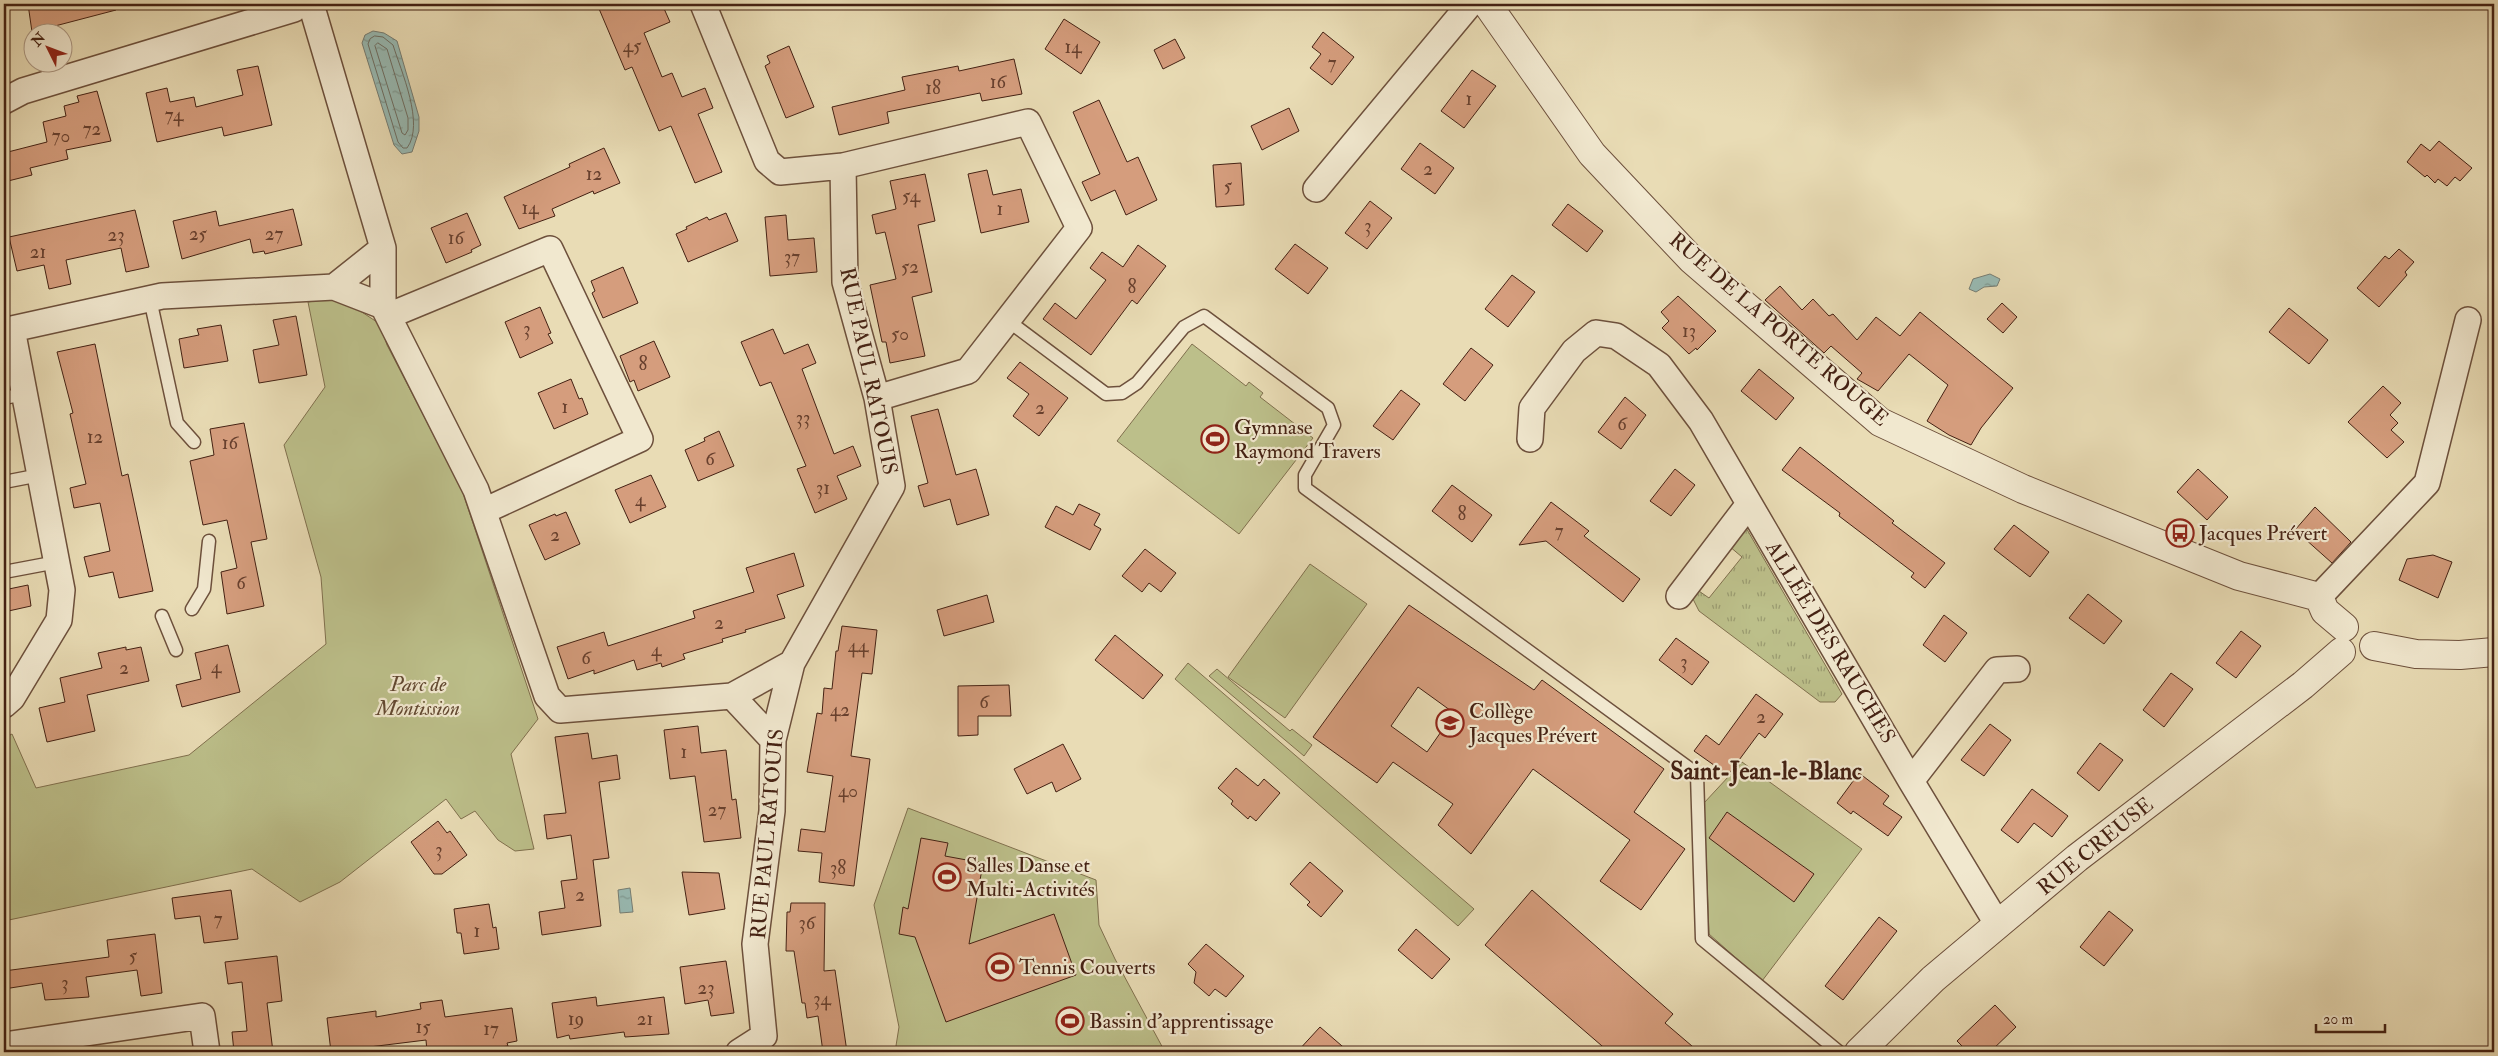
<svg xmlns="http://www.w3.org/2000/svg" width="2498" height="1056" font-family="'IM FELL Double Pica',serif">
<defs>
<pattern id="grass-tufts" width="24" height="20" patternUnits="userSpaceOnUse" patternTransform="scale(1.25)"><rect width="24" height="20" fill="#bcbf8a"/><path d="M3 7l-1-3M5 7V3M7 7l1-3M15 17l-1-3M17 17v-4M19 17l1-3" fill="none" stroke="#9a9b70"/></pattern>
<pattern id="water-ripples" width="26" height="14" patternUnits="userSpaceOnUse" patternTransform="scale(1.25)"><rect width="26" height="14" fill="#98bab3"/><path d="M2 4q2-2 4 0t4 0M15 11q2-2 4 0t4 0" fill="none" stroke="#7e9790"/></pattern>
</defs>
<rect width="100%" height="100%" fill="#e9dcb5"/>
<filter id="stains"><feTurbulence type="fractalNoise" baseFrequency=".004" numOctaves="4"/><feColorMatrix values="0 0 0 0 .2 0 0 0 0 .09 0 0 0 0 .02 0 0 0 .5 -.17"/></filter>
<radialGradient id="worn" r=".72"><stop offset=".6" stop-color="#630" stop-opacity="0"/><stop offset="1" stop-color="#630" stop-opacity=".3"/></radialGradient>
<path fill="url(#grass-tufts)" stroke="#80704e" d="M1745 526 1842 694 1835 702H1820L1699 611 1693 599 1696 589 1709 598 1742 557 1729 546Z"/>
<path fill="#bcbf8a" stroke="#80704e" d="M339 297 380 324 387 345 462 490 538 719 511 754 534 849 515 851 498 840 475 811 461 819 446 799 340 882 300 902 252 869 4 921V738L12 734 36 788 189 755 326 644 321 577 284 445 325 387 308 302Z
M1192 344 1246 386 1249 382 1263 393 1260 397 1313 438 1239 534 1117 441Z
M1310 564 1367 604 1285 718 1228 677Z
M1188 663 1474 909 1458 926 1175 679Z
M1217 669 1290 731 1292 729 1312 745 1304 756 1209 676Z
M1742 762 1862 849 1762 981 1709 934 1704 803Z
M908 808 1096 880 1099 925 1115 959 1165 1052H895L899 1027 874 905Z"/>
<path fill="url(#water-ripples)" stroke="#767d73" d="M373 31 384 33 397 41 419 117V131L412 152 402 154 394 145 362 43 365 35Z
M1990 274 2000 279 1997 286 1984 287 1976 292 1969 289 1973 279Z
M630 888 633 912 620 913 618 890Z"/>
<g fill="none" stroke-linecap="round" stroke-linejoin="round">
<path stroke="#6e6e63" stroke-width="1" d="M375 36 383 37 393 45C401 71 425 124 407 148H403L398 142 368 44 370 39Z
M378 43 387 49 408 118V130L405 135 402 133 375 46Z"/>
</g>
<path fill="#d59d7d" stroke="#442113" fill-rule="evenodd" d="M28 4H116V10L32 32Z
M597 4H662L670 22 644 33 662 77 672 73 682 97 705 88 713 108 698 114 722 172 695 183 671 126 659 131 632 67 625 70Z
M1064 19 1100 42 1081 74 1045 49Z
M1323 32 1354 57 1332 85 1310 68 1321 54 1312 47Z
M1175 39 1185 58 1163 69 1154 50Z
M789 46 814 107 786 118 765 66 770 63 767 56Z
M1014 59 1022 94 982 101 980 93 887 112 889 123 839 135 832 107 905 90 902 77 958 66 959 71Z
M258 66 272 125 224 136 222 127 157 142 146 93 167 88 170 102 194 97 196 107 243 95 237 70Z
M1472 70 1496 86 1464 128 1441 111Z
M97 91 111 141 66 150 68 159 30 168 32 175 4 182V153L47 142 43 122 66 116 64 106 79 102 77 96Z
M1099 100 1127 162 1138 157 1157 200 1126 215 1115 190 1091 201 1082 182 1100 174 1073 112Z
M1289 108 1299 131 1262 150 1251 126Z
M2439 141 2472 168 2460 181 2455 177 2447 186 2438 179 2435 183 2427 175 2425 177 2407 162 2421 144 2430 151Z
M1420 143 1454 168 1435 194 1401 169Z
M604 148 620 183 594 194 593 191 552 209 555 216 519 229 504 197 570 167 569 164Z
M1241 163 1244 205 1216 207 1213 165Z
M987 170 993 195 1021 189 1029 222 981 233 968 174Z
M925 174 935 221 918 225 932 292 912 297 925 356 890 363 886 342H882L870 285 896 279 885 232 876 234 872 215 896 209 890 181Z
M1370 201 1392 218 1367 249 1345 233Z
M1568 204 1603 231 1587 252 1552 225Z
M293 209 302 245 265 254 264 251 253 253 250 239 182 259 173 221 216 211 219 226Z
M135 210 149 267 126 272 121 248 66 260 71 284 49 289 44 265 17 271 9 237Z
M467 213 481 245 471 250 472 252 446 263 431 228Z
M726 213 738 241 688 262 676 234 687 229 686 227 707 217 709 220Z
M786 215 788 240 814 238 817 272 770 276 765 217Z
M1295 244 1328 268 1308 294 1275 269Z
M1138 245 1166 266 1137 304 1132 300 1091 355 1043 319 1055 303 1076 319 1106 280 1090 268 1102 252 1123 267Z
M2399 249 2414 262 2405 272 2407 275 2379 307 2357 288 2385 256 2389 259Z
M623 267 638 303 603 318 592 293 595 291 591 281Z
M1512 275 1535 292 1508 327 1485 309Z
M1780 286 1802 310 1813 299 1829 316 1833 314 1857 340 1876 317 1900 336 1920 312 2013 388 1981 428 1971 445 1949 435 1927 421 1948 385 1909 354 1878 391 1857 379 1862 373 1831 346 1824 353 1765 300Z
M1678 296 1716 331 1697 350 1696 348 1689 354 1662 328 1669 321 1661 312Z
M2002 303 2017 317 2003 333 1987 319Z
M540 307 551 333 548 334 553 343 520 358 505 322Z
M2289 308 2328 340 2309 364 2269 332Z
M296 316 307 375 259 383 253 350 279 345 273 320Z
M221 325 228 361 184 368 179 339 199 335 197 329Z
M773 329 784 354 808 344 816 363 802 369 834 454 853 446 861 466 837 476 847 499 815 513 797 469 806 466 771 382 760 386 741 342Z
M654 341 670 377 638 391 634 380 630 382 620 356Z
M95 344 122 476 128 474 153 591 119 598 113 572 89 577 84 557 110 551 100 503 74 508 70 488 86 484 70 414 73 413 57 352Z
M1471 348 1493 365 1465 401 1443 384Z
M1020 362 1068 398 1039 436 1013 416 1029 394 1007 378Z
M1759 369 1794 398 1776 420 1741 391Z
M571 379 579 399 582 398 588 414 554 429 538 393Z
M2383 386 2401 403 2390 415 2398 423 2391 430 2404 442 2387 458 2348 422Z
M1401 390 1420 404 1393 440 1373 426Z
M1625 397 1646 415 1621 449 1598 432Z
M938 409 956 475 976 469 989 515 957 525 950 499 924 507 918 486 928 483 911 416Z
M244 423 267 539 251 542 264 606 227 614 221 572 237 568 227 520 203 525 190 461 214 455 210 429Z
M719 431 734 466 698 481 685 450 705 441 704 438Z
M1800 447 1894 521 1892 523 1945 563 1925 588 1911 577 1914 573 1839 516 1840 513 1782 470Z
M1675 469 1695 485 1671 516 1650 501Z
M2198 469 2228 497 2207 520 2177 492Z
M651 475 666 507 630 523 615 490Z
M1452 485 1492 515 1472 542 1432 511Z
M1551 502 1589 531 1584 536 1640 579 1623 602 1546 541 1519 545Z
M1079 504 1100 514 1094 525 1101 529 1090 550 1045 527 1056 506 1073 515Z
M2315 507 2351 542 2332 563 2295 530Z
M566 512 580 544 545 560 529 525 555 514 556 516Z
M2014 525 2049 552 2030 577 1994 549Z
M1145 549 1176 573 1161 592 1149 583 1142 592 1122 576Z
M794 553 804 586 777 595 785 618 745 630 746 632 722 639 723 642 683 654 685 659 662 667 661 663 637 670 634 660 594 674V670L568 679 557 647 604 632 608 646 695 618 693 611 754 592 746 568Z
M2433 555 2452 562 2438 598 2399 580 2407 559Z
M28 585 31 606 4 612V590Z
M2088 594 2122 621 2104 644 2069 618Z
M987 595 994 622 944 636 937 610Z
M1409 605 1534 690 1542 680 1664 769 1634 812 1685 849 1641 910 1600 881 1630 840 1533 769 1471 854 1438 825 1453 804 1393 762 1377 783 1313 737ZM1418 687 1454 713 1427 752 1391 726Z
M1944 615 1967 633 1945 662 1923 645Z
M842 626 877 630 872 674 862 673 851 756 870 759 854 886 819 882 822 853 798 851 801 829 825 832 833 776 807 772 817 713 822 714 824 688 832 689 836 651H838Z
M2241 631 2261 646 2236 678 2216 663Z
M1115 635 1163 675 1143 699 1095 660Z
M1676 638 1709 662 1692 685 1659 660Z
M228 645 240 692 182 707 176 685 201 679 195 653Z
M126 647V650L141 647 149 681 87 695 95 731 47 742 39 708 65 702 60 678 102 668 98 653Z
M2171 673 2193 689 2164 727 2143 710Z
M1009 685 1011 716H978V735L958 736V686Z
M1756 694 1783 714 1765 738 1759 733 1728 775 1694 751 1706 735 1719 745Z
M1990 724 2011 740 1984 776 1961 760Z
M698 726 701 753 726 750 732 800 736 799 741 838 704 842 695 776 670 779 664 730Z
M588 733 592 759 617 755 620 779 599 782 609 858 593 860 601 926 542 935 539 912 565 908 561 881 577 879 571 835 547 839 544 815 566 813 555 737Z
M2100 743 2123 760 2099 791 2077 773Z
M1063 744 1081 779 1056 792 1052 782 1027 794 1014 769Z
M1236 768 1258 786 1264 779 1280 793 1256 821 1250 816 1248 819 1231 804 1233 801 1218 788Z
M1859 773 1889 796 1883 804 1902 817 1888 836 1853 811 1851 814 1837 803Z
M2032 789 2068 816 2052 837 2034 823 2018 843 2001 830Z
M1727 812 1814 874 1794 902 1709 838Z
M438 821 447 833 450 831 467 855 442 874H434L411 842Z
M921 838 948 843 945 856 983 863 969 944 1054 914 1076 975 946 1022 915 937 899 934 903 907 908 909Z
M1310 862 1343 891 1321 917 1307 905 1310 902 1290 884Z
M682 872 719 873 725 909 689 915Z
M231 890 238 939 204 943 200 916 175 919 172 898Z
M1532 890 1673 1014 1665 1023 1699 1052H1609L1485 945Z
M791 903H825L824 971 835 970 847 1052H823L818 1016 807 1018 805 1003H802L794 951H786L787 912H790Z
M489 904 493 928 496 927 499 949 464 954 461 933H457L454 909Z
M2109 911 2133 930 2104 966 2080 947Z
M1879 917 1897 931 1843 1000 1825 986Z
M1416 929 1450 959 1432 979 1398 950Z
M155 934 162 993 141 996 137 970 86 977 89 997 45 1000 42 983 4 989V971L109 957 107 940Z
M1206 944 1244 976 1226 997 1215 989 1209 996 1194 983 1196 972 1188 964Z
M277 956 282 1001 267 1003 273 1052H234L232 1032 247 1031 242 982 228 984 225 962Z
M726 961 734 1013 711 1016 708 1000 685 1004 680 967Z
M596 997 597 1006 664 997 669 1034 625 1037 624 1032 570 1039 569 1035 557 1038 552 1003Z
M442 1000 445 1017 512 1008 517 1041 507 1043 508 1046 463 1052H427L426 1040 353 1049 354 1052H331L327 1018 376 1011V1017L421 1009 420 1003Z
M1995 1005 2016 1027 1990 1052H1968L1957 1041Z
M1320 1027 1349 1052H1297Z"/>
<g fill="none" stroke-linecap="round" stroke-linejoin="round">
<g stroke="#6d503c" stroke-width="15">
<path id="service" d="M150 299 177 423 194 442
M1007 320 1106 394 1122 393 1137 383 1184 327 1204 316 1328 408 1334 425 1305 475V488L1697 774 1702 939 1839 1052
M4 398 24 394
M4 482 40 475
M4 572 57 562
M192 609 204 589 209 541
M162 616 176 650"/>
</g>
<g stroke="#6d503c" stroke-width="28">
<path id="minor" d="M311 4 383 248V306L476 490 547 696 560 710 732 696 792 663
M703 4 767 161 780 172 843 166 1028 122 1079 228 968 371 877 398
M4 101 23 91 294 9 299 4
M1316 189 1470 4
M334 287 383 248
M388 316 550 249 640 439 484 511
M1530 439 1532 408 1574 351 1596 333 1616 336 1659 365 1701 421 1911 781 1998 925
M1679 596 1749 504
M2319 597 2427 483 2468 320
M732 696 773 740
M4 705 12 698 59 620 62 590 12 329 162 296 334 287 383 306
M1911 781 1997 670 2017 669
M4 1045 202 1016 207 1052
M739 1052 764 1036 755 944 772 811 773 740 792 663 892 486 877 398 845 282 843 166"/>
</g>
<g stroke="#6d503c" stroke-width="30">
<path id="tertiary" d="M1487 4 1592 154 1692 260 1880 422 2023 489 2239 576 2319 597 2325 611 2344 627
M2374 646 2416 654 2460 655 2494 652
M1859 1052 1933 979 2077 858 2303 685 2341 652"/>
</g>
<use href="#service" stroke="#f1e8cf" stroke-width="12"/>
<use href="#minor" stroke="#f1e8cf" stroke-width="25"/>
<use href="#tertiary" stroke="#f1e8cf" stroke-width="28"/>
</g>
<defs>
<g id="stadium-ring" transform="scale(1.4375)"><circle r="9.5" fill="#f1e8cf" stroke="#8f2418" stroke-width="1.5"/><path d="M0-5a6.5 5 0 1 0 0 10a6.5 5 0 1 0 0-10ZM-3.5-1.8h7v3.6h-7Z" fill="#8f2418"/></g>
<g id="bus-ring" transform="scale(1.4375)"><circle r="9.5" fill="#f1e8cf" stroke="#8f2418" stroke-width="1.5"/><path d="M-5-6H5V4H4V6H2V4H-2V6H-4V4H-5ZM-3.5-4V0h7V-4ZM-3.5 1.2v1.5H-2V1.2ZM2 1.2v1.5H3.5V1.2Z" fill="#8f2418"/></g>
<g id="school-ring" transform="scale(1.4375)"><circle r="9.5" fill="#f1e8cf" stroke="#8f2418" stroke-width="1.5"/><path d="M0-5L7-2L0 1L-7-2ZM-4 1L0 2.5L4 1V4Q0 6-4 4Z" fill="#8f2418"/></g>
</defs>
<g fill-rule="evenodd">
<use href="#stadium-ring" x="1215" y="439"/>
<use href="#bus-ring" x="2180" y="533"/>
<use href="#school-ring" x="1450" y="723"/>
<use href="#stadium-ring" x="947" y="877"/>
<use href="#stadium-ring" x="1000" y="967"/>
<use href="#stadium-ring" x="1070" y="1021"/>
</g>
<g text-anchor="middle" stroke-width="4.5" stroke-linejoin="round" paint-order="stroke">
<g font-size="19" fill="#68402e">
<text x="632" y="52">45</text>
<text x="1073" y="53">14</text>
<text x="1332" y="69">7</text>
<text x="998" y="88">16</text>
<text x="933" y="94">18</text>
<text x="1469" y="105">1</text>
<text x="174" y="121">74</text>
<text x="92" y="135">72</text>
<text x="61" y="142">70</text>
<text x="1428" y="175">2</text>
<text x="594" y="180">12</text>
<text x="1228" y="192">5</text>
<text x="911" y="202">54</text>
<text x="530" y="214">14</text>
<text x="1000" y="215">1</text>
<text x="1368" y="232">3</text>
<text x="198" y="240">25</text>
<text x="274" y="240">27</text>
<text x="116" y="241">23</text>
<text x="456" y="244">16</text>
<text x="38" y="258">21</text>
<text x="792" y="263">37</text>
<text x="910" y="273">52</text>
<text x="1132" y="293">8</text>
<text x="527" y="335">3</text>
<text x="1689" y="337">13</text>
<text x="900" y="340">50</text>
<text x="643" y="370">8</text>
<text x="565" y="413">1</text>
<text x="1040" y="414">2</text>
<text x="803" y="424">33</text>
<text x="1622" y="430">6</text>
<text x="95" y="443">12</text>
<text x="230" y="449">16</text>
<text x="710" y="465">6</text>
<text x="823" y="494">31</text>
<text x="640" y="506">4</text>
<text x="1462" y="520">8</text>
<text x="1559" y="537">7</text>
<text x="555" y="541">2</text>
<text x="241" y="589">6</text>
<text x="719" y="629">2</text>
<text x="858" y="652">44</text>
<text x="656" y="656">4</text>
<text x="586" y="664">6</text>
<text x="1684" y="668">3</text>
<text x="216" y="673">4</text>
<text x="124" y="674">2</text>
<text x="984" y="708">6</text>
<text x="840" y="716">42</text>
<text x="1761" y="723">2</text>
<text x="684" y="758">1</text>
<text x="848" y="797">40</text>
<text x="717" y="816">27</text>
<text x="439" y="856">3</text>
<text x="838" y="874">38</text>
<text x="580" y="901">2</text>
<text x="218" y="925">7</text>
<text x="807" y="929">36</text>
<text x="477" y="937">1</text>
<text x="133" y="962">5</text>
<text x="65" y="989">3</text>
<text x="706" y="994">23</text>
<text x="822" y="1005">34</text>
<text x="576" y="1025">19</text>
<text x="645" y="1025">21</text>
<text x="423" y="1033">15</text>
<text x="491" y="1035">17</text>
</g>
<g font-size="21" fill="#442113" stroke="#f1e8cf">
<text transform="translate(1779 329) rotate(41)" y="7">RUE DE LA PORTE ROUGE</text>
<text transform="translate(869 371) rotate(78)" y="7">RUE PAUL RATOUIS</text>
<text transform="translate(1831 642) rotate(59)" y="7">ALLÉE DES RAUCHES</text>
<text transform="translate(767 834) rotate(-85)" y="7">RUE PAUL RATOUIS</text>
<text transform="translate(2095 846) rotate(-39)" y="7">RUE CREUSE</text>
</g>
<g font-size="21" fill="#442113" stroke="#f1e8cf" text-anchor="start">
<text x="1234" y="434">Gymnase<tspan x="1234" dy="24">Raymond Travers</tspan></text>
<text x="2199" y="540">Jacques Prévert</text>
<text x="1469" y="718">Collège<tspan x="1469" dy="24">Jacques Prévert</tspan></text>
<text x="966" y="872">Salles Danse et<tspan x="966" dy="24">Multi-Activités</tspan></text>
<text x="1019" y="974">Tennis Couverts</text>
<text x="1089" y="1028">Bassin d'apprentissage</text>
</g>
<g font-size="21" font-style="italic" fill="#624831" stroke="#f1e8cf">
<text x="418" y="691">Parc de<tspan x="418" dy="24">Montission</tspan></text>
</g>
<g font-size="24" font-weight="bold" fill="#442113" stroke="#f1e8cf">
<text x="1766" y="779">Saint-Jean-le-Blanc</text>
</g>
</g>
<rect width="2498" height="1056" fill="none" stroke="#e9dcb5" stroke-width="20"/>
<rect x="5" y="5" width="2488" height="1046" fill="none" stroke="#442113" stroke-width="2.5"/>
<rect x="10" y="10" width="2478" height="1036" fill="none" stroke="#442113"/>
<g transform="translate(48 48) rotate(312)"><circle r="24" fill="#f1e8cf" stroke="#ac9884"/>
<path d="M0-4L9 19L0 12L-9 19Z" fill="#8f2418"/>
<text y="-8" font-size="14" font-weight="bold" text-anchor="middle" fill="#442113">N</text>
</g>
<path d="M2316 1024v8h69v-8" fill="none" stroke="#442113" stroke-width="2.5"/>
<text x="2323" y="1024" font-size="15" fill="#442113" stroke="#f1e8cf" stroke-width="4" paint-order="stroke">20 m</text>
<rect width="100%" height="100%" filter="url(#stains)"/>
<rect width="100%" height="100%" fill="url(#worn)"/>
</svg>
